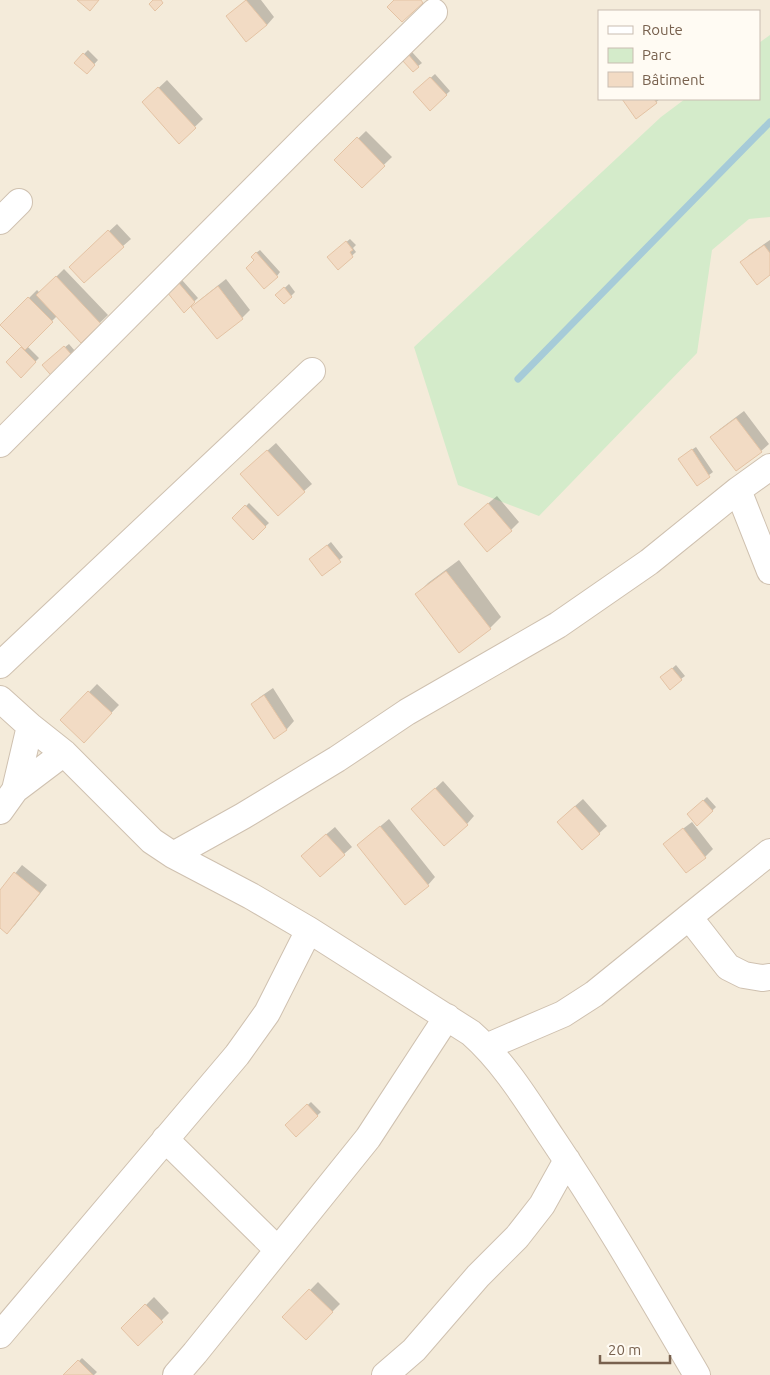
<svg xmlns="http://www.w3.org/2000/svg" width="770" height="1375" font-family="Ubuntu,sans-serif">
<rect width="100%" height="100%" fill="#fcf8ec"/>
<path fill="#f4ebda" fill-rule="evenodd" d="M0 0H770V1375H0ZM599 11H759V99H599Z"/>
<path fill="#d4ebca" d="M770 35V217L749 219 712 250 697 353 539 516 458 485 414 347 661 117 685 99H759V43Z"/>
<path fill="#0003" d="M246 0H261L274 17 267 25 228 16Z
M88 50 98 60 87 72 76 62Z
M412 52 422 63 413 70 404 60Z
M435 74 450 91 430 109 415 92Z
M167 80 203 119 179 142 151 95Z
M623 99H660L637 117Z
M366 131 392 157 362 186 336 160Z
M117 224 131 239 123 246 79 259Z
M350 239 356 245 353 248 356 252 338 268 333 253Z
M770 240V274L742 262 750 254Z
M260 250 280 272 277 276 256 260V253Z
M64 269 108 315 81 341 57 316 27 346 39 358 21 376 7 362 23 346 2 325 37 290 40 293Z
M226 279 250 310 242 318 217 337 193 307 201 299Z
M182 280 198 298 184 311 168 292Z
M289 284 295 292 284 303 277 295Z
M69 344 81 358 47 361Z
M744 411 769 444 761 451 712 437 720 429Z
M276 443 312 484 304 491 250 466Z
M696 447 713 472 697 484 684 455Z
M497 496 519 522 511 530 473 516Z
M249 503 269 523 253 538 234 518Z
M331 542 343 557 322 574 314 556Z
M459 560 501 617 490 628 417 594 428 583Z
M676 665 685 676 681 679 666 674Z
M97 684 119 705 84 741 62 720Z
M273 688 294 721 287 729 274 737 252 704 260 697Z
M443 781 474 816 467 824 421 802Z
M707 797 716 807 698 824 689 814Z
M583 799 607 826 582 849 566 814Z
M389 819 435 877 428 885 358 845Z
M692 822 713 849 705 857 664 844 672 837Z
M335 827 352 847 344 854 310 848Z
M22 865 47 885 15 925 7 932 0 927V892Z
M311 1102 321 1112 296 1135 286 1125Z
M318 1282 340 1304 306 1338 284 1317Z
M154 1297 169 1313 138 1344 123 1328Z
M82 1358 97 1372 94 1375H65Z"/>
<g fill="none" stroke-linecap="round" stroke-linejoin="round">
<path stroke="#a6cbd8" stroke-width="7" d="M518 379 770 122"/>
</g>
<path fill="#f2dbc4" stroke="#e4c3a4" d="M77 0H99L90 11Z
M153 0H161L163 3 155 11 149 4Z
M246 0 267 25 246 42 226 16Z
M394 0H421L423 3 402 22 387 7Z
M83 53 95 65 87 74 74 63Z
M408 54 419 67 413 72 402 60Z
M430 77 447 95 430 111 413 92Z
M158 87 196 128 179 144 142 102Z
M622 99H654L657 103 636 119Z
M357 137 385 166 362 188 334 160Z
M108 230 124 247 84 283 69 267Z
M346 241 353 250 350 252 353 257 338 270 327 257Z
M764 245 770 253V275L757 285 740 262Z
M256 252 278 277 264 289 246 268 254 260 251 257Z
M56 276 101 324 81 343 36 295Z
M178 282 195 302 184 313 167 292Z
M218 286 243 319 217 339 191 307Z
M284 287 292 297 284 304 275 295Z
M28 297 53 322 25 350 0 325Z
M64 346 78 362 56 381 42 365Z
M21 347 36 362 21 378 6 362Z
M736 418 762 452 736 471 710 437Z
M692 449 710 477 697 486 678 459Z
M267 450 305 492 278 516 240 474Z
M488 503 512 531 487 552 464 524Z
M245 505 266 527 253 540 232 518Z
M327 545 341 562 322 576 309 559Z
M446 571 491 629 459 653 415 594Z
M672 668 682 680 670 690 660 677Z
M88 691 112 713 84 743 60 720Z
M264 695 287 730 274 739 251 704Z
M435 788 468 825 444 846 411 809Z
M703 800 713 811 697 826 687 814Z
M575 806 600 834 582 850 557 822Z
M380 826 429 886 405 905 357 845Z
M683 828 706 858 686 873 663 844Z
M326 834 345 855 320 877 301 856Z
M14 872 40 893 7 934 0 928V890Z
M307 1104 318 1116 296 1137 285 1125Z
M309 1289 333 1312 306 1340 282 1317Z
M145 1304 163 1322 138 1346 121 1328Z
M78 1360 93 1375H63Z"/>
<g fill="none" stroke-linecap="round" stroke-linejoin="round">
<g stroke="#cfc1b0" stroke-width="28">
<path id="minor" d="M0 221 19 202
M0 444 308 135 434 12
M738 490 770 571
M0 665 312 371
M0 699 30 726 64 753 152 841 173 855 251 896 309 930 471 1033C504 1062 528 1102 552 1138 604 1215 650 1295 697 1375
M15 790 30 726
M0 811 15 790 64 753
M173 855 243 816 337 759 407 712 558 625 649 562 738 490 770 467
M689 917 728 967 744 975 762 978 770 977
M486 1047 563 1014 594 994 689 917 770 852
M165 1139 278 1250
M0 1335 237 1055 267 1013 309 930
M176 1375 195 1353 368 1138 447 1017
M385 1375 414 1350 478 1276 517 1237 542 1205 567 1160"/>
</g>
<use href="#minor" stroke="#fff" stroke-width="26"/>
</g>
<rect x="598" y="10" width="162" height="90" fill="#fffbf3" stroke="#c9bdb1"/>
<rect x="608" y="26" width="25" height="8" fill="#ffffff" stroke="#c9bdb1"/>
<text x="642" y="35" font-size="15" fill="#78614e">Route</text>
<rect x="608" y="48" width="25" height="15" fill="#d4ebca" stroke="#c9bdb1"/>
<text x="642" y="60" font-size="15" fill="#78614e">Parc</text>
<rect x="608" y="72" width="25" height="15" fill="#f2dbc4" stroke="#c9bdb1"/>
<text x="642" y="85" font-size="15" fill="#78614e">Bâtiment</text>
<path d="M600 1355v8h70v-8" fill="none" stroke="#78614e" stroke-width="2.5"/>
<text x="608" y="1355" font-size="15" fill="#78614e" stroke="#fffbf3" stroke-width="4" paint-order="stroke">20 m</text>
</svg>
